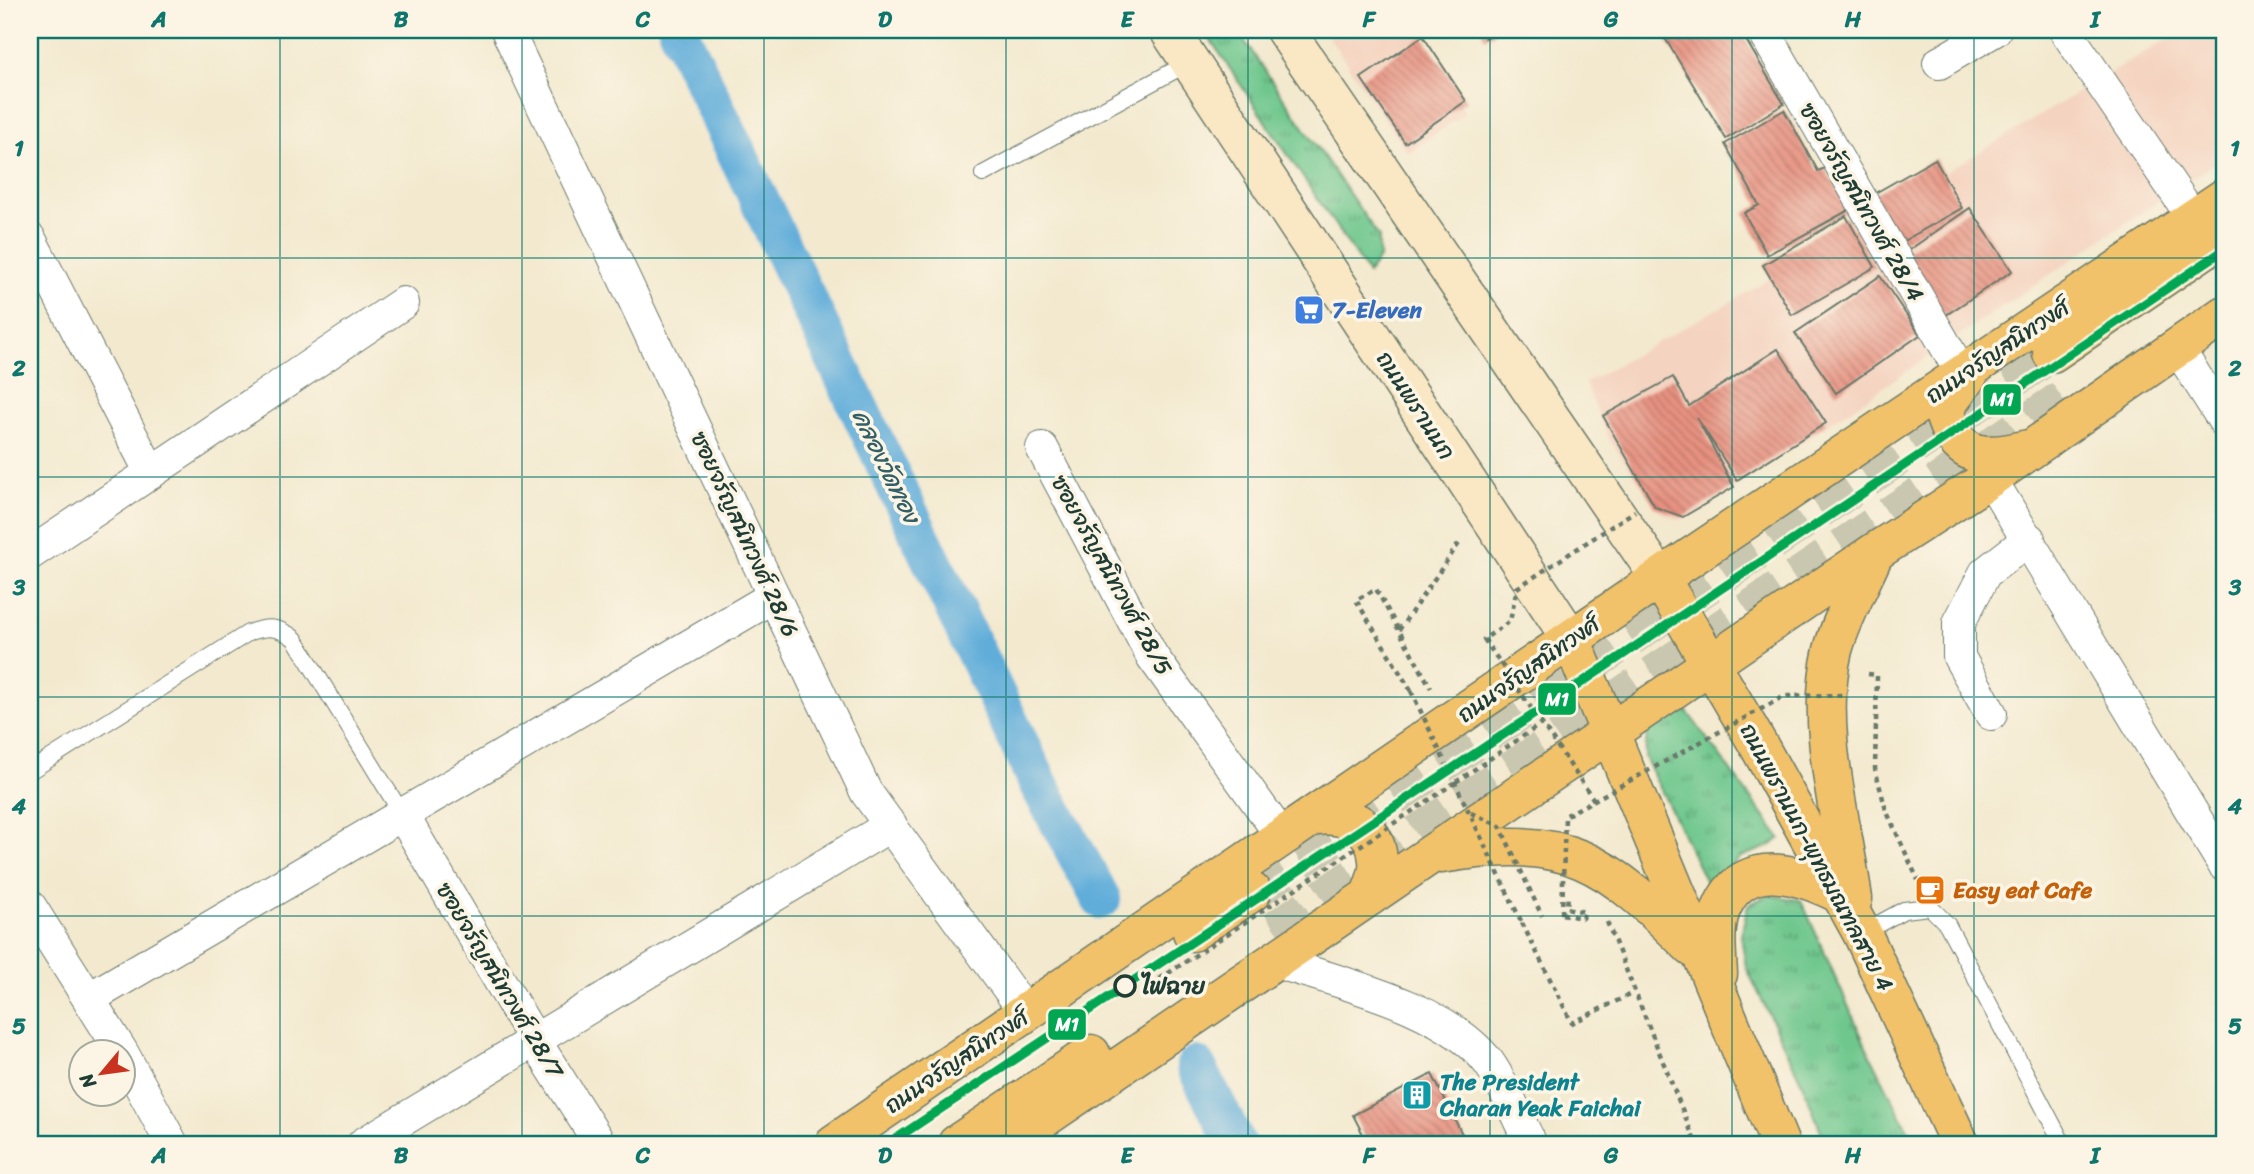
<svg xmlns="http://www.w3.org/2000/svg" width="2254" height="1174" font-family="Sriracha,'Playpen Sans Thai',sans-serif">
<defs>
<pattern id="grass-tufts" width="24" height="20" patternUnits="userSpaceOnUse" patternTransform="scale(1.75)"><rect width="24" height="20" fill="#6fc78e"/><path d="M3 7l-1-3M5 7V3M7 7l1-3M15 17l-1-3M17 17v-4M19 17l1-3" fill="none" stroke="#5ba375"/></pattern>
<pattern id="building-back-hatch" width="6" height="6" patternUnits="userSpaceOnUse" patternTransform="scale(1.75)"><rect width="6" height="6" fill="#e79180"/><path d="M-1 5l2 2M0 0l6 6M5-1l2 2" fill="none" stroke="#bb786a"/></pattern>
</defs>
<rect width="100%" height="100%" fill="#fcf5e5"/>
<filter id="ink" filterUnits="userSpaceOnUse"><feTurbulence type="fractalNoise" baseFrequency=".0143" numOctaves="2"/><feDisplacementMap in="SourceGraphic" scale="14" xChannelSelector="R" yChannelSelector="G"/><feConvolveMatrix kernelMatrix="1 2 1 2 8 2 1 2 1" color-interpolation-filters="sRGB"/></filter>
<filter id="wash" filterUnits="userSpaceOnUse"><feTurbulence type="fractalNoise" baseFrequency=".00686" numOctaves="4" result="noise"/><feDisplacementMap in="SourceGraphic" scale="28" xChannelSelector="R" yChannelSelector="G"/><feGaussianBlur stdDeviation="1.57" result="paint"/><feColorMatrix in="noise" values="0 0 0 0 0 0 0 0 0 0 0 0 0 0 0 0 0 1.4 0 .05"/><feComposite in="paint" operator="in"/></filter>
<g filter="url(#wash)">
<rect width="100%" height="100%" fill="#f3e9cf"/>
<path fill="#f4d3c0" d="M1324 30H1414L1465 113 1408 153Z
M2182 30H2224V157L1695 514 1679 520 1662 513 1609 439 1585 383 1744 294Z"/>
<path fill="url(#grass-tufts)" stroke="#478261" stroke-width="2" d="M1204 30H1237L1379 237V258L1368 274Z
M1686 710 1780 838 1770 846 1741 857 1708 886 1645 757 1647 732 1661 715Z
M1768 895 1801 900 1865 1044 1915 1144H1826L1802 1083 1746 967 1741 935 1748 905Z"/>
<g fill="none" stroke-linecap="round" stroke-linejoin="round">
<path stroke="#61adda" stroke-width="40" d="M678 30 1038 783 1101 899
M1196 1066 1236 1144"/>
</g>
<g id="blocks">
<path fill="url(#building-back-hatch)" d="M1481 30H1500L1485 38Z
M1660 30H1740L1784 104 1726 139Z
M1423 36 1466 101 1405 143 1361 78Z
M1784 110 1818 171 1825 168 1849 210 1767 255 1744 213 1759 205 1725 144Z
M1935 159 1962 208 1898 244 1870 196Z
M1970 208 2012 271 1940 319 1899 257Z
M1846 216 1875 267 1792 315 1763 265Z
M1880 276 1920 335 1836 393 1795 333Z
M1778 349 1826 423 1737 480 1697 418 1734 487 1683 517 1655 507 1603 416 1673 377 1689 406Z
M1432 1074 1467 1144H1368L1353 1115Z"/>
</g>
</g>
<g filter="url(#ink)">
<use href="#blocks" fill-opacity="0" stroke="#69796a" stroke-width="2"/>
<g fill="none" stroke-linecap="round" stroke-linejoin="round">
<path stroke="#c9c7b0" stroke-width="38" stroke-dasharray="38 19" stroke-linecap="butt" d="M1252 892 2052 353
M1275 930 2077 389"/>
<g stroke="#69796a" stroke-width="18">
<path id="service" d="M983 174 1190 62
M30 771 248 633C268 626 278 626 295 639L402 814
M1862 933 1904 910 1930 907 1947 924 2063 1144"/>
</g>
<g stroke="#69796a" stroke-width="34">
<path id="minor" d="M507 30 866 792 1026 1013
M1763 30 1962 374
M2065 30 2194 219
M1939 63 1995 30
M30 239 151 473
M2177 347 2224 421
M1042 448 1152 656 1283 838
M1990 478 2224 865
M30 554 403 303
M1991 714 1959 657V623L1985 573 2029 539
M402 814 535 1041 600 1144
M30 906 122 1052
M1274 961C1340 983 1446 1006 1489 1063 1506 1087 1517 1118 1531 1144
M90 998 774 596
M122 1052 172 1144
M363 1144 891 825"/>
</g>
<g stroke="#69796a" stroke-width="41">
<path id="secondary" d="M1169 30 1571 639
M1285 30 1660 578"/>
</g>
<g stroke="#69796a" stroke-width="41">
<path id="primary" d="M2052 353 2224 236
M1969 374 1949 402 1945 417C1959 461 1989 459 2028 449
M1660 578 1759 746 1862 933 1960 1144
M1571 639 1780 1144
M1315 816C1346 813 1375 823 1378 860 1380 873 1373 886 1369 897
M1441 854C1570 832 1605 861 1693 948
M1853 899C1843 823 1814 726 1833 650 1842 617 1861 584 1875 552
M1192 932 1252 892
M1718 974C1717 953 1713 925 1723 905 1747 854 1805 876 1842 895
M834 1144 1660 578 2224 198
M957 1144 1091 1054
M1006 1144 1875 552 1990 478 2224 315"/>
</g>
<path stroke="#69796a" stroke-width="4.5" stroke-dasharray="5 5" stroke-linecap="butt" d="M1399 630 1460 542
M1868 674 1877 675 1875 769 1886 810 1918 880
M1411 691 1356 600 1376 589 1431 688
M1456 782 1541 724
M1562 914 1582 918 1585 912 1567 908 1568 895
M1607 922 1696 1144
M1522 923 1572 1023 1633 993"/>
<use href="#service" stroke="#fff" stroke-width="16"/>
<use href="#minor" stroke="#fff" stroke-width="32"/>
<use href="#secondary" stroke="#fae7c3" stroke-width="38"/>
<use href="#primary" stroke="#f2c26a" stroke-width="38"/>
<path stroke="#69796a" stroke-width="4.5" stroke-dasharray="5 5" stroke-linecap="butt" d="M1411 691 1522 923
M1594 800 1484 639 1510 621 1517 588 1635 511
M1471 813 1500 826 1542 916
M1562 914 1565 816 1785 696 1844 695
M1143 990 1456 782"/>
<g stroke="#fcf5e5" stroke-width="14">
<path id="metro-1" d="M888 1144 1581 683 2224 250"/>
</g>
<use href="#metro-1" stroke="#00a651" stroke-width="9"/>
</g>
</g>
<path fill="none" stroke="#0f766e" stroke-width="2" stroke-opacity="0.55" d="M280 30V1144M522 30V1144M764 30V1144M1006 30V1144M1248 30V1144M1490 30V1144M1732 30V1144M1974 30V1144M30 258H2224M30 477H2224M30 697H2224M30 916H2224"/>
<defs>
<g id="supermarket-square" transform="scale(1.575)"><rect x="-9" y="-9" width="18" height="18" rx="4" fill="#3f7fe0" stroke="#fcf5e5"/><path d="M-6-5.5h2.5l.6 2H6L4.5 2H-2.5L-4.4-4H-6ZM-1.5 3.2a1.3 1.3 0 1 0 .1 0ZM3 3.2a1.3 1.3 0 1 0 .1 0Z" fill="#fff"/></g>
<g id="cafe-square" transform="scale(1.575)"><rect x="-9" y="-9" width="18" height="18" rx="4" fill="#e8710a" stroke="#fcf5e5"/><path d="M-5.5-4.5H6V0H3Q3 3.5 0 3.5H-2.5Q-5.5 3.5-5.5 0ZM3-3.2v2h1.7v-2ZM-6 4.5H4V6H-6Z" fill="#fff"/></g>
<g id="building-square" transform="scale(1.575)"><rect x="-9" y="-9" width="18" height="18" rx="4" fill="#0f9aa8" stroke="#fcf5e5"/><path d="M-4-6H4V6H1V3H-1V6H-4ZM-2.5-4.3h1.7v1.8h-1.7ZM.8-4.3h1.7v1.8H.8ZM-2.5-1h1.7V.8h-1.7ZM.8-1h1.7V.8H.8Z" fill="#fff"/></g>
</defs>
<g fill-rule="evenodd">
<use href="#supermarket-square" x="1309" y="310"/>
<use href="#cafe-square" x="1930" y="890"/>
<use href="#building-square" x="1417" y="1095"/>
</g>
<circle fill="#fcf5e5" stroke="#1f3d34" stroke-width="3.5" cx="1125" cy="986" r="10"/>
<g text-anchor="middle" stroke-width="7" stroke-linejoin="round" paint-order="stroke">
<g font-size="23" fill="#1f3d34" stroke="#fcf5e5">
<text transform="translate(1862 202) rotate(60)" y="8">ซอยจรัญสนิทวงศ์ 28/4</text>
<text transform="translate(1997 351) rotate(-34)" y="8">ถนนจรัญสนิทวงศ์</text>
<text transform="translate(1416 405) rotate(57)" y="8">ถนนพรานนก</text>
<text transform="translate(745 534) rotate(65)" y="8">ซอยจรัญสนิทวงศ์ 28/6</text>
<text transform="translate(1112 575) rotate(61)" y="8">ซอยจรัญสนิทวงศ์ 28/5</text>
<text transform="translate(1528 669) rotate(-35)" y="8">ถนนจรัญสนิทวงศ์</text>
<text transform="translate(1817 857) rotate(62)" y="8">ถนนพรานนก-พุทธมณฑลสาย 4</text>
<text transform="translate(500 980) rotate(59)" y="8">ซอยจรัญสนิทวงศ์ 28/7</text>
<text transform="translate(956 1061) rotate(-34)" y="8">ถนนจรัญสนิทวงศ์</text>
</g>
<g font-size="23" font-weight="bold" fill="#366cbe" stroke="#fcf5e5" text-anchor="start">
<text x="1332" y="318">7-Eleven</text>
</g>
<g font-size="23" font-weight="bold" fill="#c56008" stroke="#fcf5e5" text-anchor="start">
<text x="1953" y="898">Easy eat Cafe</text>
</g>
<g font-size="23" font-weight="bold" fill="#1f3d34" stroke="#fcf5e5" text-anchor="start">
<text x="1142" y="994">ไฟฉาย</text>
</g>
<g font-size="23" font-weight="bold" fill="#0d838f" stroke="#fcf5e5" text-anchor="start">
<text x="1440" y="1090">The President<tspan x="1440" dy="26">Charan Yeak Faichai</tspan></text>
</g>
<g font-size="24" font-style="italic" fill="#335f66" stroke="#fcf5e5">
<text transform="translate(886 466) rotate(64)" y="8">คลองวัดทอง</text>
</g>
</g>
<g stroke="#fcf5e5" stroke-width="2.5">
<rect x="1982" y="383" width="40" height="33" rx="7" fill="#00a651"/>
<rect x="1537" y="682" width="40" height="34" rx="7" fill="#00a651"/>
<rect x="1047" y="1008" width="40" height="33" rx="7" fill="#00a651"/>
</g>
<g font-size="19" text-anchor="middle" font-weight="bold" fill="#fff">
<text x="2002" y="406">M1</text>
<text x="1557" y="706">M1</text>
<text x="1067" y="1031">M1</text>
</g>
<rect width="2254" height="1174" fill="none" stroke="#fcf5e5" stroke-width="77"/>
<g transform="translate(102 1073) rotate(241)"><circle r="33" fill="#fcf5e5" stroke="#a4ab9e" stroke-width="2"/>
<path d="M0-5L12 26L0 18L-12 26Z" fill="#c8321e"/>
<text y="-10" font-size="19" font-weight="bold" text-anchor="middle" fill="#1f3d34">N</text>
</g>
<rect x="38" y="38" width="2178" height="1098" fill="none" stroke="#0f766e" stroke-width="2.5"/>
<g font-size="23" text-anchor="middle" font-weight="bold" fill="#0f766e">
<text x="159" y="27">A</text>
<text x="401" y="27">B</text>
<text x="643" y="27">C</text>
<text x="885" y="27">D</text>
<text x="1127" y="27">E</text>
<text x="1369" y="27">F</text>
<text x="1611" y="27">G</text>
<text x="1853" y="27">H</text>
<text x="2095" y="27">I</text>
<text x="19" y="156">1</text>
<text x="2235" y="156">1</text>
<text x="19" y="376">2</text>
<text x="2235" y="376">2</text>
<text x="19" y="595">3</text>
<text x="2235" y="595">3</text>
<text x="19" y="814">4</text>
<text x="2235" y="814">4</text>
<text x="19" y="1034">5</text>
<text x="2235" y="1034">5</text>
<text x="159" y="1163">A</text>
<text x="401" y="1163">B</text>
<text x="643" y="1163">C</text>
<text x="885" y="1163">D</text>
<text x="1127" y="1163">E</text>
<text x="1369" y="1163">F</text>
<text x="1611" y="1163">G</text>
<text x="1853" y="1163">H</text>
<text x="2095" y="1163">I</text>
</g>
</svg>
